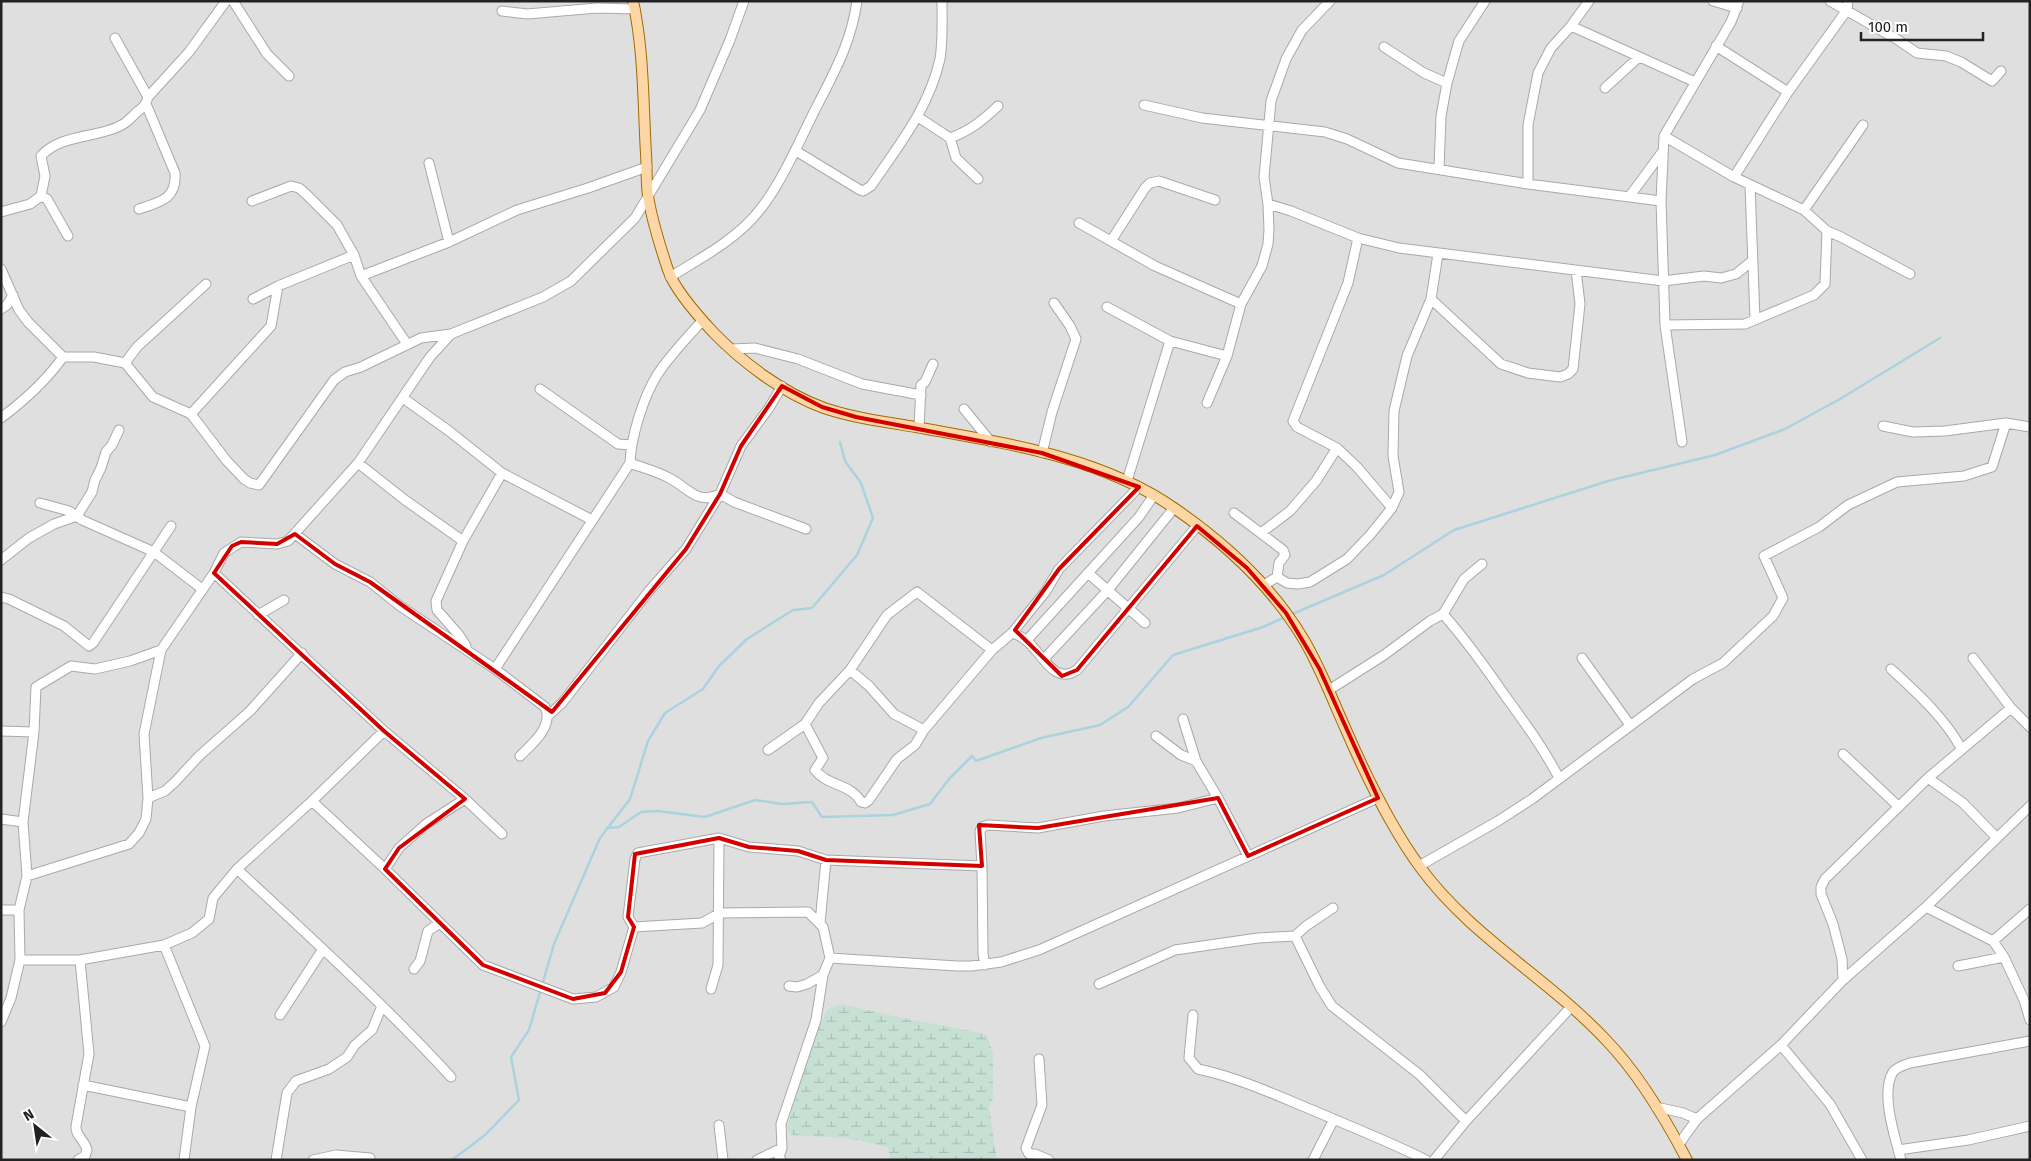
<svg xmlns="http://www.w3.org/2000/svg" width="2031" height="1161" font-family="'Fira Sans',sans-serif">
<defs>
<pattern id="wetland-marsh" width="20" height="14" patternUnits="userSpaceOnUse" patternTransform="scale(1.25)"><rect width="20" height="14" fill="#c6e0d4"/><path d="M1 5h8M5 5V1M11 12h8M15 12V8" fill="none" stroke="#aac0b6"/></pattern>
</defs>
<rect width="100%" height="100%" fill="#f2efe9"/>
<path fill="#e0dfdf" d="M1 1H2030V1160H1Z"/>
<path fill="url(#wetland-marsh)" d="M841 1004 903 1018 986 1034 993 1053V1098L989 1107 997 1160H890L888 1147 846 1138 791 1135 787 1129 805 1059 827 1010Z"/>
<g fill="none" stroke-linecap="round" stroke-linejoin="round">
<path stroke="#aad3df" stroke-width="2.5" d="M1290 615 1384 575 1454 530 1608 481 1715 455 1785 429 1840 399 1940 338
M607 828 619 827 641 812 657 811 705 817 755 800 782 804 812 802 822 817 893 815 930 804 949 779 972 756 976 761 1041 738 1100 725 1128 707 1173 655 1263 627 1285 617
M452 1160 485 1135 519 1100 511 1057 529 1030 554 944 600 838 630 799 648 741 665 713 703 689 719 666 747 639 793 610 812 608 857 555 873 518 861 483 845 461 840 442"/>
<g stroke="#a9a9a9" stroke-width="11">
<path id="minor" d="M233 1 267 54 289 76
M1713 1 1737 8
M1830 1 1898 40 1917 53 1946 56 1961 62 1992 81 2001 71
M502 11 527 14 597 8 635 9
M1571 26 1695 82
M115 38 148 97
M1716 46 1788 92
M1384 47 1424 73 1447 83
M1605 88 1639 57
M1144 105 1202 118 1325 132 1347 139 1398 163 1528 184 1661 201
M918 117 950 138 956 158 978 179
M1664 136 1734 177 1804 210 1827 231 1825 284 1814 295 1745 324 1665 325
M950 138C970 131 983 120 998 106
M796 151 860 190 863 191 871 186C899 145 929 108 940 59 943 41 942 19 942 1
M429 163 449 242
M1439 169 1441 116 1447 83 1459 41 1485 1
M1734 177 1788 92 1847 10 1848 1
M1528 184V125L1538 73 1551 48 1571 26 1589 1
M1750 185 1755 319
M41 196 47 199 68 236
M1629 197 1663 151
M252 201 291 186 299 188 307 195 337 225 354 255 361 276 407 344
M1268 204 1291 211 1358 238 1399 248 1663 281 1704 276 1721 278 1736 274 1752 261
M139 209C160 202 177 199 175 173L146 104
M1804 210 1863 125
M1 212 30 204 41 196 45 176 41 156C61 133 100 139 125 123 129 120 133 116 137 112 143 107 146 105 148 97L189 52 226 1
M1079 223 1155 266 1241 304
M1827 231 1841 237 1910 274
M1358 238 1348 283 1293 421 1297 427 1337 448 1357 467 1392 508
M1111 241 1145 188 1150 183 1159 181 1215 200
M1 269 19 310 28 322 63 357
M361 276 449 242 517 210 588 188 647 167
M670 277C696 261 724 246 746 225 775 198 795 150 813 114 832 76 851 45 857 1
M206 284 137 347 125 363 153 397 191 414 226 460 244 479 250 483 259 485 334 380 345 372 361 367 421 338 451 334
M253 299 278 286 354 255
M1431 299 1501 364 1528 373 1560 377 1568 374 1573 369 1580 304 1576 270
M1107 307 1170 341 1127 481
M1 309 7 305 13 295
M1170 341 1227 356
M731 349 755 348 798 359 862 384 921 395
M540 389 618 444 631 445
M403 398 449 431 502 473 592 520
M1207 403 1227 356 1241 304 1262 266 1268 244 1269 230 1268 204 1264 177 1271 101 1286 59 1302 30 1330 1
M964 409 991 442
M191 414 271 326 278 286
M1 418C25 400 46 381 63 357H94L125 363
M1883 426 1913 432 1945 431 2006 423 2030 427
M919 428 921 385 925 382 933 364
M1682 442 1665 325 1661 201 1664 136 1731 22 1739 1
M1042 453 1052 412 1076 339 1070 326 1054 303
M358 463 405 500 463 541
M630 463C643 468 659 472 671 479 689 489 698 505 720 494L734 502 806 529
M40 503 69 511 82 520 154 552 202 589
M1234 513 1283 550 1285 555 1279 563 1277 577
M1261 533 1290 511 1316 481 1337 448
M295 534 335 564 370 582 400 606 495 669 545 707C554 726 533 743 520 756
M1 560 29 538 54 524 77 516 92 492 95 480 101 468 106 452 112 445 119 430
M214 573 384 731 465 799 502 834
M1088 573 1145 623
M1264 585 1277 577 1287 583 1298 584 1310 582 1347 559 1370 535 1392 508 1399 492 1393 456 1394 411 1407 356 1431 299 1438 254
M1 597 9 599 64 626 89 646 93 643 171 526
M1443 614C1466 640 1486 668 1506 697 1525 723 1544 749 1559 778
M258 615 284 600
M1012 633C1040 639 1049 689 1077 670L1197 526
M1027 640 1139 517 1154 495
M466 646 459 635 437 610 436 601 463 541 502 473
M992 650 917 592 887 615 850 670 819 703 805 724 823 758 815 770C827 786 852 784 861 802L865 803 869 800 897 759 915 745 924 730 992 650 1012 633 1046 591 1059 569 1139 487
M1582 658 1630 725
M1973 658 2011 708 2030 727
M1044 659 1108 590 1174 508
M495 669 630 463C631 437 643 398 657 375 670 355 687 338 702 321
M1891 669C1917 693 1944 717 1961 748
M850 670 869 686 894 714 924 730
M1329 690 1384 655 1430 621 1443 614 1464 579 1482 564
M549 715 562 703 649 591 686 549 720 494 741 446 769 408 782 386
M1183 719 1196 761 1218 798 1248 856
M1 731 34 732
M1156 736 1181 755 1196 761
M768 750 805 724
M1843 754 1899 807
M1928 778 1963 803 1996 837
M148 798 165 791 175 782 199 756 250 711 302 653
M312 801 385 869 483 965 573 999 596 997 614 987 621 972 634 927 628 917 635 859 638 853 719 838 749 847 798 851 826 860 982 866
M1 819 23 822
M1419 866 1498 821 1532 799 1693 679 1723 663 1773 616 1783 598 1764 556 1819 527 1848 505 1897 482 1964 476 1992 467 2006 423
M237 869C310 937 384 1004 451 1077
M385 869 399 848 426 824 465 799
M27 876 129 844 139 833 146 819 148 798 144 734 161 650 214 573 224 553 241 542 277 544 288 541 358 463 430 357 451 334 543 297 571 281 635 218 700 110 730 40 744 1
M1926 907 1993 941 2004 957 2024 1000 2030 1020
M1 910H19
M820 923 826 860
M634 927 702 923 720 913 808 912 823 927 830 958 823 975 807 984 797 987 789 986
M1295 936 1320 987 1332 1006 1420 1075 1466 1121
M1993 941 2030 909
M164 945 205 1046 191 1107 184 1160
M830 958 957 966H972L1001 962 1039 950 1378 798
M20 960H80L164 945 192 933 209 919 213 898 237 869 312 801 384 731
M985 965 983 954 982 866 980 831 982 827 988 825 1038 828 1104 816 1178 808 1218 798
M1958 966 2004 957
M414 969 420 961 428 931 440 923
M1843 980 1842 959 1833 924 1821 894V887L1825 879 1928 778 2011 708
M1099 984 1175 950 1258 938 1295 936 1306 926 1333 908
M711 989 718 965 719 838
M280 1015 323 949
M1193 1015 1189 1058 1198 1069C1240 1078 1278 1096 1317 1112 1354 1128 1390 1142 1426 1160
M1 1022 11 998 20 960 19 910 27 876 23 822 34 732 36 687 71 666 95 669 130 661 161 650
M1781 1045 1830 1104 1862 1160
M1039 1059 1042 1105 1026 1148 1029 1154H1035L1049 1160
M83 1085 191 1107
M1656 1107 1683 1113 1697 1119
M719 1125 723 1160
M1679 1144 1697 1119 1781 1045 1843 980 1926 907 2030 806
M1898 1150 1968 1140 2030 1126
M78 1160 85 1156 87 1150C85 1140 75 1136 76 1126L89 1054 80 960
M276 1160 287 1093 296 1081 329 1069 347 1057 355 1045 372 1030 382 1006
M313 1160 336 1155 370 1158
M757 1160 782 1148
M781 1160 779 1157 782 1148 781 1124 816 1020 823 975
M1313 1160 1334 1119
M1434 1160 1466 1121 1571 1007
M1901 1160C1895 1137 1880 1093 1893 1072 1897 1067 1904 1065 1910 1063L2030 1041"/>
</g>
<g stroke="#a06b00" stroke-width="12">
<path id="major" d="M633 1C644 51 643 103 646 154 647 168 646 182 648 196 652 221 660 246 668 270 675 290 698 316 713 332 743 363 783 393 824 408 854 418 885 422 916 427 1003 443 1099 456 1174 508 1225 543 1272 586 1304 640 1321 669 1333 701 1347 732 1367 778 1390 826 1420 867 1470 936 1548 978 1606 1040 1639 1074 1665 1118 1687 1160"/>
</g>
<use href="#minor" stroke="#fff" stroke-width="9"/>
<use href="#major" stroke="#fcd6a4" stroke-width="10"/>
</g>
<path fill="none" stroke="#d40000" stroke-width="4" stroke-linejoin="round" d="M782 386 822 407 856 417 1042 453 1139 487 1059 569 1015 630 1062 676 1077 670 1197 526 1247 568 1286 613 1319 668 1378 798 1248 856 1218 798 1038 828 979 825 982 866 826 860 798 851 749 847 719 838 635 854 628 917 634 927 621 972 605 993 573 999 483 965 385 869 399 848 465 799 384 731 214 573 232 546 241 542 277 544 295 534 335 564 370 582 552 712 686 549 720 494 741 446Z"/>
<rect width="2031" height="1161" fill="none" stroke="#222222" stroke-width="5"/>
<g transform="translate(35 1126) rotate(330)" stroke="#ffffff" stroke-width="4" paint-order="stroke">
<path d="M0-4L9 19L0 12L-9 19Z" fill="#222222"/>
<text y="-8" font-size="14" font-weight="bold" text-anchor="middle" fill="#222222">N</text>
</g>
<path d="M1861 32v8h122v-8" fill="none" stroke="#222222" stroke-width="2.5"/>
<text x="1868" y="32" font-size="15" fill="#222222" stroke="#ffffff" stroke-width="4" paint-order="stroke">100 m</text>
</svg>
